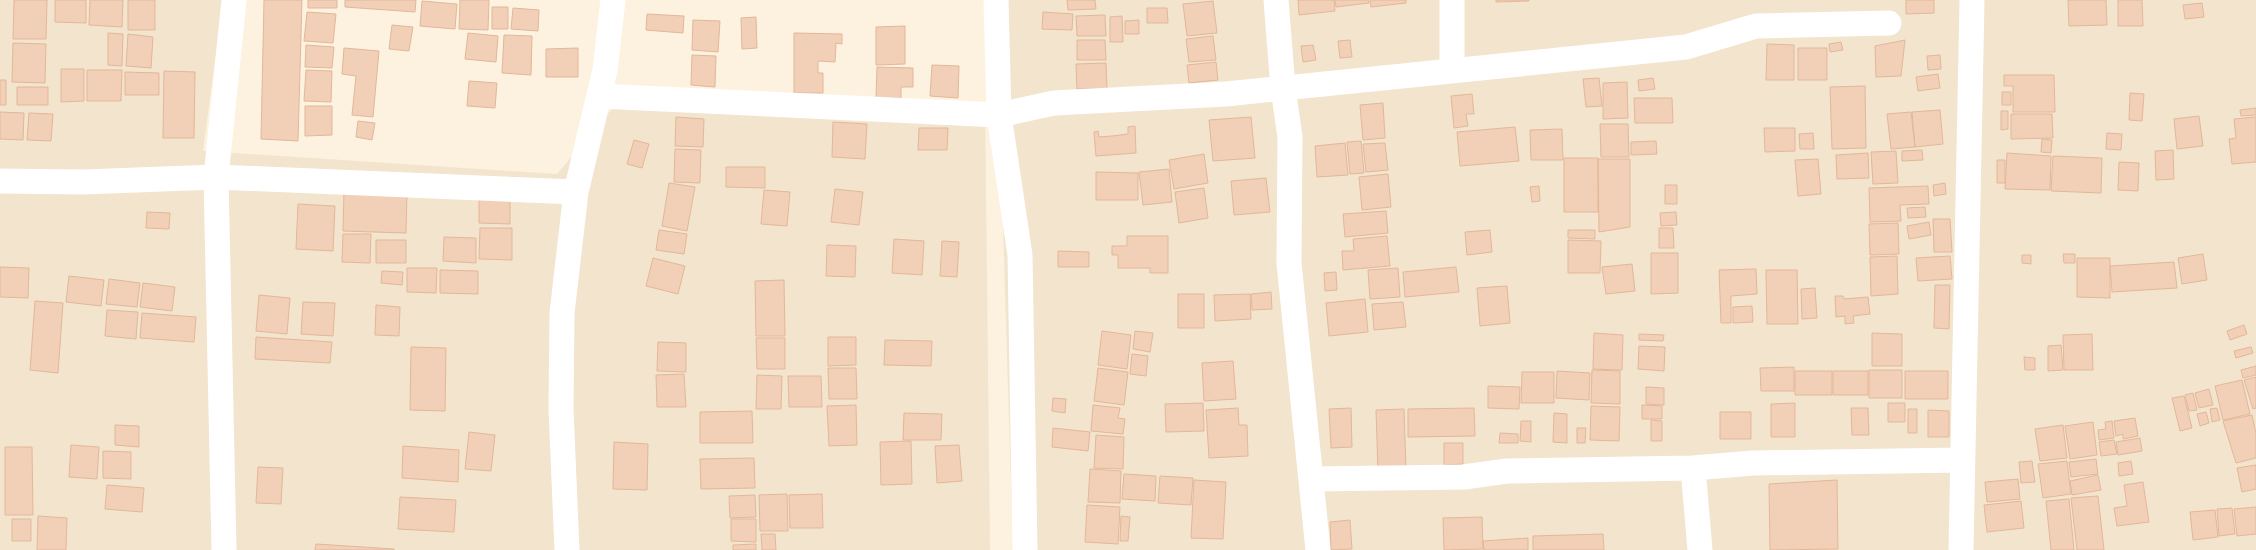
<svg xmlns="http://www.w3.org/2000/svg" width="2256" height="550" font-family="'Source Sans 3',sans-serif">
<rect width="100%" height="100%" fill="#fcf2df"/>
<path fill="#f3e4ce" d="M0 0H223L203 151 557 174 617 103 985 102 990 550H0Z
M996 0H2256V550H1013Z"/>
<path fill="#f1d0b7" stroke="#e3b798" d="M14 0H47L46 39H13Z
M55 0H86V23L55 22Z
M90 0H123L122 27 89 25Z
M128 0H155V30H128Z
M264 0H302L298 141 261 139Z
M308 0H337V8H308Z
M345 0H416L415 12 345 7Z
M460 0H489L488 30 459 29Z
M1067 0H1095L1096 9 1068 10Z
M1298 0H1334L1335 11 1299 15Z
M1335 0H1368L1369 3 1336 7Z
M1370 0H1406V3L1371 7Z
M1496 0H1529V1L1496 2Z
M1906 0H1934V13L1906 14Z
M2068 0H2106L2107 25 2069 26Z
M2118 0H2142L2143 26H2118Z
M422 1 457 4 455 29 420 26Z
M1213 1 1217 33 1187 36 1183 4Z
M2202 3 2204 17 2185 19 2183 5Z
M492 7H508V29H492Z
M513 8 539 10 538 31 511 29Z
M1147 8H1167L1168 23H1147Z
M307 12 336 14 333 43 304 41Z
M1043 12 1073 14 1072 30 1042 29Z
M647 14 684 16 683 33 646 30Z
M1105 15 1106 36H1077L1076 16Z
M1122 16 1123 42H1110V17Z
M756 17 757 48 742 49 741 18Z
M693 20 720 21 718 52 692 50Z
M1139 20V34H1125V21Z
M392 25 413 27 409 51 389 49Z
M905 26V64L876 65V27Z
M108 33 123 34 122 66 108 65Z
M468 33 498 36 496 62 465 59Z
M794 33 842 34V44L836 43 835 62 818 61V73H823V93H794Z
M128 34 153 37 151 68 126 66Z
M504 35 532 36 531 75 502 73Z
M1213 36 1216 60 1189 62 1186 39Z
M1077 40H1105L1106 60H1077Z
M1350 40 1352 57 1340 58 1338 41Z
M1905 40 1901 76 1876 77 1875 46Z
M1841 42 1843 50 1830 52 1829 44Z
M13 43 46 44 45 83 12 82Z
M1767 44 1794 45V80H1766Z
M306 45 334 47 332 68 305 67Z
M1313 45 1316 60 1303 62 1301 46Z
M344 48 379 51 373 117 352 115 356 76 342 74Z
M578 48V77H546V49Z
M1798 48H1827V80H1798Z
M692 55 716 56 715 87 691 85Z
M1940 55 1941 69 1928 70 1927 56Z
M1216 62 1218 80 1189 83 1187 65Z
M1106 63 1107 89H1077L1076 64Z
M932 65 959 66 958 98 930 96Z
M877 67 913 68V87H901V98H876Z
M61 69H84V101L61 102Z
M87 70H122L121 101H87Z
M306 70 332 71 331 102 304 101Z
M164 71 195 72 194 138H163Z
M125 72 159 73V95H125Z
M1938 74 1940 88 1918 91 1916 77Z
M2004 75H2054L2055 112H2013V86H2004Z
M1599 78 1602 106 1586 107 1583 79Z
M1653 78 1655 89 1639 91 1638 80Z
M0 80H6V105H0Z
M469 81 497 83 495 108 467 106Z
M1627 82 1628 118 1603 119V83Z
M1865 86 1866 148 1832 149 1830 87Z
M17 87H48V105H17Z
M2002 92H2011V105H2002Z
M2130 93 2144 94 2142 121 2129 120Z
M1472 94 1474 114H1466L1468 126 1454 128 1451 96Z
M1634 98H1672L1673 123H1635Z
M1383 103 1385 138 1363 140 1360 105Z
M305 106H332V135L305 136Z
M2256 108V115L2241 116 2240 110Z
M1940 110 1943 144 1915 147 1912 112Z
M2001 111H2008V129L2001 130Z
M0 112 24 113 23 140 0 139Z
M1911 112 1915 147 1891 149 1887 114Z
M29 113 53 114 51 141 27 140Z
M2011 114H2052L2053 138 2011 139Z
M2199 116 2203 146 2177 149 2174 119Z
M676 117 704 119 703 147 675 146Z
M1251 117 1255 158 1213 161 1209 120Z
M2256 117V162L2232 164 2229 139 2236 138 2234 119Z
M358 121 375 123 372 140 356 137Z
M833 122 867 124 865 159 832 157Z
M1600 124H1628L1629 157H1601Z
M1135 126 1136 153 1096 156 1094 132 1098 131 1099 137 1112 136 1128 134V127Z
M1515 127 1519 161 1460 166 1457 132Z
M919 128H948L947 150H918Z
M1764 128H1795V151L1765 152Z
M1562 129 1563 160H1531L1530 130Z
M1813 133 1814 149H1800L1799 134Z
M2107 133 2122 134 2121 150 2106 149Z
M2042 139 2052 140 2051 153 2041 152Z
M634 140 649 144 642 168 627 164Z
M1361 141 1364 173 1350 174 1347 142Z
M1656 141 1657 154 1631 155V142Z
M1345 143 1348 175 1317 177 1315 146Z
M1385 143 1388 170 1366 172 1363 144Z
M675 149 701 150 700 183 674 182Z
M1922 150 1923 160 1902 161V151Z
M2173 150 2174 179 2156 180 2155 151Z
M1896 151 1898 183 1873 184 1871 152Z
M1868 153 1869 178 1837 179 1836 155Z
M2007 153 2051 156 2050 190 2005 189Z
M1204 154 1208 183 1174 189 1169 160Z
M2053 156 2102 158 2101 193 2051 191Z
M1564 158H1598V212H1564Z
M1598 159H1630V227L1599 232Z
M1818 159 1821 194 1798 196 1795 160Z
M1997 160H2005V183H1997Z
M2119 162 2139 163 2138 191 2118 190Z
M726 167H765V188L726 187Z
M1169 169 1172 202 1143 205 1139 172Z
M1096 172 1138 173V200H1096Z
M1388 174 1391 207 1362 210 1359 177Z
M1266 178 1270 212 1234 215 1231 181Z
M669 183 695 187 687 231 662 226Z
M1945 183 1946 194 1934 196 1933 185Z
M1665 185H1677V204H1665Z
M1539 186 1540 201 1532 202 1530 187Z
M1928 186 1929 204 1900 205 1901 221 1870 222 1869 188Z
M1204 188 1208 218 1179 223 1175 192Z
M835 189 863 192 859 225 831 222Z
M764 190 790 192 787 226 761 224Z
M344 191 407 193 406 233 343 231Z
M479 192H510V224L479 223Z
M298 204 335 206 333 251 296 249Z
M1925 207 1926 217 1908 218 1907 208Z
M1386 211 1388 233 1345 237 1343 214Z
M147 212 170 213 169 229 146 228Z
M1676 212 1677 225 1661 226 1660 213Z
M1933 219H1950L1952 252H1934Z
M1929 222 1931 235 1909 239 1907 226Z
M1898 223 1899 254 1870 255 1869 224Z
M480 228H512V260L479 259Z
M1659 228H1673L1674 248H1659Z
M659 230 687 234 684 254 656 250Z
M1490 230 1492 252 1467 255 1465 232Z
M1568 230H1595V239L1568 238Z
M343 234H371L370 263 342 262Z
M1127 236H1168V273H1150V268H1118V255H1112V246H1127Z
M1387 236 1390 266 1343 270 1342 251H1354L1353 239Z
M444 237 476 238V263L443 261Z
M894 239 924 241 922 275 892 273Z
M376 240H406V263H376Z
M1568 240 1601 241 1600 273H1568Z
M942 241 959 242 957 277 940 276Z
M827 245 856 246 855 277 826 276Z
M1058 251 1089 252V267H1058Z
M1651 253H1678V293L1651 294Z
M2063 254H2075V263H2064Z
M2203 254 2207 280 2182 284 2178 258Z
M2022 255H2031V264L2022 263Z
M1897 256 1898 294 1871 296 1870 257Z
M1950 256 1952 279 1918 281 1916 258Z
M653 258 685 266 678 294 646 286Z
M2077 258H2110V298L2077 297Z
M2174 262 2177 288 2112 292 2110 266Z
M1632 264 1635 291 1606 294 1602 267Z
M0 267 29 268 28 298 0 297Z
M1456 267 1459 292 1405 297 1403 272Z
M407 268H437L436 293 407 292Z
M1398 268 1400 297 1370 299 1368 270Z
M1756 269 1757 294 1731 296V323H1721L1719 270Z
M440 270 478 271V294L440 293Z
M1766 270H1797L1798 324H1767Z
M382 271 403 272 402 285 381 283Z
M1336 272 1337 290 1325 291 1324 273Z
M69 276 104 280 101 306 66 302Z
M109 279 140 283 137 307 106 304Z
M784 280 785 336H756L755 281Z
M143 283 175 287 172 311 140 307Z
M1935 285H1950L1949 329 1934 328Z
M1507 286 1510 323 1480 326 1477 288Z
M1815 288 1817 318 1802 319 1801 289Z
M1271 292 1272 309 1252 310 1251 294Z
M1178 294H1204V328H1178Z
M1250 294 1251 319 1215 321 1214 295Z
M259 295 290 298 287 334 256 331Z
M1835 296H1843L1844 299 1868 297 1870 314 1853 316 1854 323 1845 324V316L1836 317Z
M1365 299 1368 332 1329 336 1326 303Z
M35 301 63 303 58 373 30 370Z
M303 302 335 303 333 336 301 334Z
M1403 302 1406 327 1374 330 1372 304Z
M376 305 400 307 399 336 375 335Z
M1752 306 1753 322 1733 323V307Z
M107 310 138 312 136 339 105 336Z
M142 313 196 317 194 342 140 338Z
M2244 325 2247 334 2230 340 2227 331Z
M1102 331 1131 335 1127 369 1098 365Z
M1135 331 1153 333 1150 352 1133 349Z
M1594 333 1623 335 1622 370 1593 369Z
M1872 333 1902 334V366H1872Z
M1639 334 1664 335 1663 341 1639 340Z
M2092 334 2093 370H2064L2063 335Z
M256 337 332 342 330 363 255 359Z
M828 337H856V365L828 366Z
M756 338H785V369H757Z
M885 340 932 341 931 366 884 365Z
M658 342 686 343V372L657 371Z
M2061 345 2063 370 2048 371V346Z
M1639 346 1665 347 1664 371 1638 369Z
M411 347 446 348 445 411 410 410Z
M2251 347 2253 353 2236 358 2234 351Z
M1132 354 1148 356 1146 376 1130 374Z
M2024 357 2035 358V370H2025Z
M1233 361 1236 399 1204 401 1202 363Z
M2256 366V375L2243 378 2241 370Z
M1794 367V391H1761L1760 368Z
M828 368H856L857 399H829Z
M1098 368 1128 372 1124 405 1094 401Z
M1592 370 1620 371V404L1591 403Z
M1869 370H1902V398H1869Z
M1557 371 1590 373 1589 400 1556 398Z
M1795 371H1832V395H1795Z
M1833 371H1868V395H1833Z
M1905 371H1948V399H1905Z
M1522 372H1554V403H1521Z
M684 374 686 407H657L656 375Z
M757 375 782 376 781 409H756Z
M788 376H821L822 407H789Z
M2256 377V408L2253 409 2244 380Z
M2242 380 2250 414 2223 420 2215 386Z
M1488 386 1520 387 1519 409 1488 408Z
M1646 387 1664 388V405L1646 404Z
M2209 389 2213 405 2199 408 2195 393Z
M2193 393 2197 410 2189 411 2185 395Z
M2184 396 2192 428 2180 431 2172 398Z
M1053 398 1066 399 1065 413 1052 411Z
M1203 403 1204 431 1166 432 1165 404Z
M1795 403V437H1771V404Z
M1888 403H1905V422H1888Z
M856 405 857 445 829 446 827 406Z
M1093 405 1120 408 1118 418 1125 419 1123 434 1091 431Z
M1642 405 1662 406V419H1642Z
M1591 406 1620 407 1619 441 1590 440Z
M1238 408 1239 425H1247L1248 456 1209 458 1206 410Z
M1351 408 1352 447 1331 448 1329 409Z
M1474 408 1475 436 1408 437V409Z
M1851 408H1868L1869 435H1852Z
M2217 408 2220 420 2212 422 2210 409Z
M1404 409 1406 470 1378 471 1376 410Z
M1908 409H1917V433H1908Z
M1928 410 1949 411V437H1928Z
M752 411 753 443H700V412Z
M1720 412H1751V439H1720Z
M2206 412 2209 423 2200 426 2197 414Z
M904 413 942 414 941 440H903Z
M1554 413 1567 414V443L1553 442Z
M2252 415 2256 434V458L2236 463 2223 421Z
M2135 418 2138 436 2123 439V434L2116 436 2114 421Z
M1651 420 1662 421V441H1651Z
M1521 421H1531V442L1520 441Z
M2112 421 2114 438 2099 440 2098 430 2106 429 2105 422Z
M2093 422 2097 455 2070 459 2065 426Z
M115 425 139 426V447L115 445Z
M2063 425 2067 458 2040 461 2035 429Z
M1053 428 1090 432 1088 451 1052 447Z
M1577 428H1586L1585 443H1577Z
M469 432 495 435 491 471 465 469Z
M1500 433 1518 434V443H1499Z
M1096 435 1124 437 1123 469 1094 468Z
M2140 438 2142 451 2118 455 2116 442Z
M2114 440 2117 454 2101 456 2099 442Z
M911 441 912 484 881 485 880 442Z
M614 442 648 444 647 490 613 489Z
M1444 443H1463V464L1444 465Z
M71 445 99 447 97 479 69 477Z
M959 445 962 481 937 483 935 446Z
M403 446 459 450 458 482 402 478Z
M5 447H32L33 515H5Z
M103 451 131 452V479L103 478Z
M754 458 755 488 701 489 700 459Z
M2096 459 2098 474 2071 477 2069 462Z
M2032 461 2035 482 2021 483 2019 462Z
M2067 461 2071 494 2043 498 2038 464Z
M2131 461 2133 474 2119 476 2118 463Z
M2256 465V489L2242 492 2237 468Z
M258 467 283 468 281 504 256 503Z
M1090 469 1121 471 1120 503 1088 502Z
M1124 474 1156 476 1155 501 1122 499Z
M2098 475 2101 490 2072 495 2070 481Z
M1160 476 1193 478 1191 505 1158 503Z
M2018 479 2020 499 1987 502 1985 482Z
M1194 480 1226 482 1223 539 1191 538Z
M1837 480 1838 549 1770 550 1769 484Z
M2143 482 2149 522 2117 526 2114 508 2127 506 2124 485Z
M107 485 144 488 142 512 105 509Z
M787 494 788 531H760L759 495Z
M822 494 823 528H790L789 495Z
M755 495 756 517 730 518 729 496Z
M2098 496 2104 550H2077L2071 498Z
M400 497 456 500 454 532 398 529Z
M2069 499 2074 550H2051L2046 501Z
M2021 501 2024 528 1987 532 1984 505Z
M1087 505 1120 507 1118 544 1085 542Z
M2256 507V534L2237 536 2234 509Z
M2232 508 2235 534 2219 536 2217 509Z
M2215 510 2218 537 2193 540 2190 512Z
M38 516 67 518 66 550H37Z
M1121 516 1130 517 1128 541H1120Z
M1482 517 1483 549 1444 550 1443 518Z
M12 519H31V541H12Z
M731 519H756V542L731 541Z
M1350 520 1352 549 1331 550 1330 522Z
M761 534H775L776 550H762Z
M1603 534 1604 550H1533V536Z
M1528 538V550H1484L1483 541Z
M316 544 394 549V550H315Z
M756 544V550H733V545Z"/>
<g fill="none" stroke-linecap="round" stroke-linejoin="round">
<path stroke="#fff" stroke-width="25" d="M996 0 999 115 1020 255 1025 550
M1276 0 1283 88 1290 137 1289 263 1318 550
M1452 0V71
M599 96 999 115 1054 103 1226 94 1686 47 1756 26 1889 23
M0 181 83 182 216 177 576 192
M1693 468 1753 463 1962 460
M1312 479 1464 477 1507 471 1693 468 1700 550
M224 550 216 177 234 0
M567 550 561 409 562 313 576 192 605 70 613 0
M1961 550 1972 0"/>
</g>
</svg>
